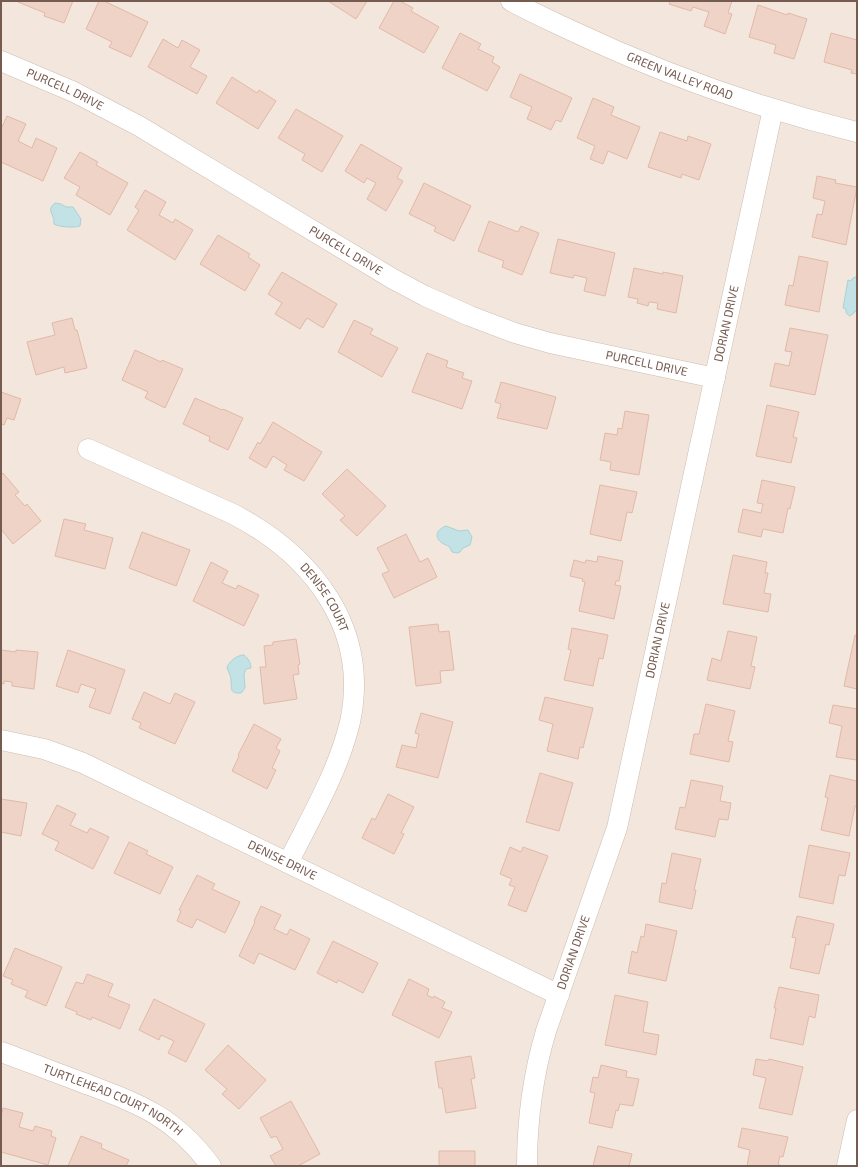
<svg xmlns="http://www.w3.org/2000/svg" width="858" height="1167" font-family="'Exo 2',sans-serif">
<rect width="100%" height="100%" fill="#fcf5ed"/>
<path fill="#f3e6dc" d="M1 1H857V1166H1Z"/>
<path fill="#c2e2e5" stroke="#a9d2d6" d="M55 203 61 204 66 207H73L81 219 80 226C74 228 59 227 54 224 54 222 54 219 53 217 51 211 48 209 55 203Z
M857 276V311H855L854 313 850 316 846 313V309L843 308 848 280 851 281 852 279Z
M446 526 459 531 468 530 472 537 470 545 463 548 460 552 457 553 452 552 449 546C437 543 431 532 446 526Z
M244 655C248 658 251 663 251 668L246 669 244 674 245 688 241 693C229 694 232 688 231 680 231 675 228 672 227 667 230 661 237 655 244 655Z"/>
<path fill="#efd3c6" stroke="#e1b9a8" d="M18 1H73L64 23 44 16 45 13 18 2Z
M99 1H104L148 22 131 57 109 47 112 42 86 29Z
M328 1H367L356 19Z
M394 1H400L413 8 411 11 439 27 424 53 379 28Z
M670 1H732L728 13 732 14 725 34 704 26 709 12 693 7 691 11 669 4Z
M758 5 787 15 788 13 807 19 794 59 774 53 776 45 749 37Z
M460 33 481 44 478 49 494 57 492 62 500 67 487 91 442 68Z
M831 33 857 40V74L851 73 852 70 824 62Z
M163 39 178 48 182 40 200 50 190 67 207 76 197 94 148 67Z
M520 74 572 98 561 122 556 120 551 130 527 119 532 107 510 97Z
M232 77 257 93 259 90 276 101 258 129 216 103Z
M593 98 614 107 611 115 640 127 627 159 608 151 603 164 590 159 595 146 577 138Z
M296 109 343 136 322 172 302 160 305 154 278 138Z
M7 116 26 124 18 141 32 148 36 138 57 148 43 181 1 162V129Z
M660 132 687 141 688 136 711 144 699 180 682 174 681 178 648 167Z
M361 144 402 168 397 178 403 181 386 211 367 199 376 183 367 178 364 183 345 171Z
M80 152 98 162 96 165 128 183 110 215 76 195 80 187 64 178Z
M817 176 836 180 835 183 857 187 846 245 812 237 817 214 822 215 825 201 813 198Z
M424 183 471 206 454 241 434 231 436 227 409 214Z
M145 190 166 202 159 215 173 223 175 219 193 230 175 260 127 230 139 210 135 207Z
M489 221 518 232 521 226 539 233 522 275 502 267 504 261 478 251Z
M218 235 250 254 248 257 260 265 245 291 200 264Z
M558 239 615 253 605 296 584 291 587 278 574 275 573 278 550 273Z
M799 256 828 262 819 312 785 305 789 285 793 286Z
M634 268 663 274V272L683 276 676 313 657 309 658 303 649 302 648 306 637 303 638 299 628 297Z
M282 272 337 304 323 328 307 318 300 329 275 314 282 303 268 294Z
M72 318 75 330H77L87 368 65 373 64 367 36 375 27 342 55 335 52 323Z
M354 320 373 329 370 334 398 348 382 377 338 352Z
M790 328 828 335 815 395 770 386 775 363 789 366 792 352 785 351Z
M135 350 161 362 162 360 183 369 165 408 145 398 148 392 122 380Z
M427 353 448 361 446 367 464 373 462 378 472 381 462 409 412 392Z
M501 382 556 397 547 429 497 418 501 404 495 402Z
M1 392 21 399 14 420 7 418 4 425 1 424Z
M195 398 222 410 223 409 243 418 228 450 209 441 210 437 183 424Z
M767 405 799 412 793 437 797 438 791 463 756 456Z
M625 411 649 415 639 475 610 470 611 462 600 460 605 433 617 435 618 428 622 429Z
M273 422 322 452 304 481 284 470 287 465 273 456 266 468 249 458 258 442 260 444Z
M347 469 386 506 357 536 340 520 345 516 322 494Z
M3 473 19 492 15 495 25 506 27 504 41 521 13 544 1 529V475Z
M762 480 795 487 790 509 788 508 783 533 763 529 761 537 738 532 743 509 761 513 763 504 757 503Z
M600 485 637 492 632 513 627 512 621 541 590 534Z
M64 519 86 524 84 530 113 538 105 569 55 556Z
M142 532 190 550 176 586 129 568Z
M406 534 420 562 428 558 437 577 394 598 382 574 389 571 377 548Z
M733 555 767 562 765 573H768L764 593 771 594 768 612 723 604Z
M598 556 623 561 619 581H616L615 585 621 586 614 619 579 611 585 582 582 581 583 579 570 576 574 560 585 563 586 560 597 562Z
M211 562 228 571 222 583 236 589 238 585 259 595 244 626 193 601Z
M438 624 439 632 449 631 454 670 440 671 441 683 416 686 409 627Z
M572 628 608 635 603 659 599 658 593 686 564 680 571 650 568 649Z
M728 631 757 637 751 666 755 667 750 689 707 680 712 658 721 661Z
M855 635H857V689L844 686Z
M296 639 300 664 298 665 299 674 293 675 297 699 264 704 260 667H266L264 646 273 645V642Z
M1 650 16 652V650L38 652 34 689 12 686V682L4 681V684L1 683Z
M68 650 125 670 110 714 89 707 96 689 81 684 78 693 56 686Z
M144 692 170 704 175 693 195 702 175 744 139 728 141 723 132 719Z
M545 697 593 708 583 748 580 747 578 759 547 751 553 724 539 720Z
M706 704 735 711 728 741 733 742 729 762 690 754 694 734H699Z
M833 705 857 709V760L836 757 842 726 829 723Z
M421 713 453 722 438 778 396 767 402 745 416 748 419 734 415 733Z
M254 724 281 739 276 748 280 751 272 768 276 770 267 789 232 771 239 756 238 755Z
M540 773 573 783 559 831 526 822Z
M830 775 857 781V806H855L849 836 821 830 828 798 825 797Z
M691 780 723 786 720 801 731 803 728 820 719 819 715 837 675 829 680 807 685 808Z
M388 794 414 807 401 833 404 834 394 854 362 838 372 818 375 820Z
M1 799 27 803 21 836 1 832Z
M57 805 76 814 70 825 87 833 90 828 109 837 93 869 55 850 59 842 42 834Z
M129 842 148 851 146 854 173 867 160 894 114 873Z
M809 845 850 853 845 876 839 875 833 904 799 897Z
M510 847 521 852 523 847 548 856 526 912 508 905 515 887 509 885 512 879 500 874Z
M672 853 701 859 694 890H696L692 909 659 902 662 883 666 884Z
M197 875 215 884 212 889 240 902 225 933 197 919 192 928 177 921 181 911 179 910Z
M261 906 281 915 274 929 287 935 290 929 310 939 295 970 259 953 254 964 239 956 255 922 254 921Z
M797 916 834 924 829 945 826 944 819 974 790 968 796 938 792 937Z
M646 924 677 931 666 981 628 973 632 951 637 953 641 936 644 937Z
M333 941 378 963 363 993 338 980 337 983 317 973Z
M15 948 62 967 46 1006 25 997 28 991 11 984 13 980 3 976Z
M87 974 113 984 108 996 130 1005 120 1029 92 1017 91 1020 76 1014 77 1012 65 1007 76 982 83 984Z
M409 979 429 989 427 995 433 998 434 996 445 1002 442 1008 452 1012 439 1038 392 1015Z
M779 987 819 995 815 1018 809 1016 803 1045 770 1038 776 1008H774Z
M615 995 648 1002 643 1032 659 1035 656 1055 605 1045Z
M154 999 205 1024 186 1062 168 1053 174 1041 161 1035 159 1040 139 1030Z
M228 1045 266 1080 239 1109 222 1094 227 1089 205 1070Z
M471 1056 475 1078 471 1079 476 1108 446 1113 442 1088H439L435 1062Z
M756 1059 768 1061 769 1059 803 1067 792 1115 759 1108 766 1078 753 1075Z
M601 1065 627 1071 626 1077 639 1079 633 1106 620 1104 618 1111 616 1110 612 1128 589 1123 595 1093 590 1092 593 1077 598 1078Z
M291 1101 320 1154 298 1166H276L270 1156 283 1149 276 1136 271 1138 260 1118Z
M3 1108 23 1113 19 1127 33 1131 35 1126 52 1131 51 1136 56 1138 48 1165 1 1152V1116Z
M742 1128 788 1137 783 1157 780 1156 778 1164 782 1166H747L750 1150 738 1147Z
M81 1136 102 1144 101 1148 129 1160 126 1166H68Z
M598 1146 632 1154 629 1166H593Z
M439 1151H475V1166H439Z"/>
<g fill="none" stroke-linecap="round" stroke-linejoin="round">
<g stroke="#cebdb2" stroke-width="21">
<g id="minor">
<path id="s1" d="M511 1C529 11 549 20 568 29 661 73 757 108 857 132"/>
<path id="s2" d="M1 61 74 92 139 126 393 279 425 296 470 316 515 333 550 343 715 378"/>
<path id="s3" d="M88 449 233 514C312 555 370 628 350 722 338 772 311 817 288 863"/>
<path id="s4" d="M1 740 44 749 83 763 559 995"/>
<path id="s5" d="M1 1052C29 1062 56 1073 84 1083 139 1104 174 1116 211 1166"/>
<path id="s6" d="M527 1166C527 1120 533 1075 546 1031L617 828 773 109"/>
<path d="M847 1166 857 1120"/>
</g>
</g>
<use href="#minor" stroke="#fff" stroke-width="20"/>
</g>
<g text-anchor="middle" stroke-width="4" stroke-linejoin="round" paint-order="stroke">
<g font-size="12" fill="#765b50" stroke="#fef9f3">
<text dy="4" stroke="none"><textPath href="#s1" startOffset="185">GREEN VALLEY ROAD</textPath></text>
<text dy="4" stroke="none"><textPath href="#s2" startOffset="70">PURCELL DRIVE</textPath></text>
<text dy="4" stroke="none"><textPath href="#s2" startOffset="394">PURCELL DRIVE</textPath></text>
<text dy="4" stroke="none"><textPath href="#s6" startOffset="868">DORIAN DRIVE</textPath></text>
<text dy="4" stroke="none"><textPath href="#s2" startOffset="718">PURCELL DRIVE</textPath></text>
<text dy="4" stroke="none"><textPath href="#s3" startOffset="285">DENISE COURT</textPath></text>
<text dy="4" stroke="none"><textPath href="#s6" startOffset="544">DORIAN DRIVE</textPath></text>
<text dy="4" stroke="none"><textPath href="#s4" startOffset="307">DENISE DRIVE</textPath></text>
<text dy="4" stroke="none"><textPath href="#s6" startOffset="220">DORIAN DRIVE</textPath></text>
<text dy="4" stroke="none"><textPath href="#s5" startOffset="122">TURTLEHEAD COURT NORTH</textPath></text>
</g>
</g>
<rect width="858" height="1167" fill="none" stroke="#765b50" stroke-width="4"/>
</svg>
